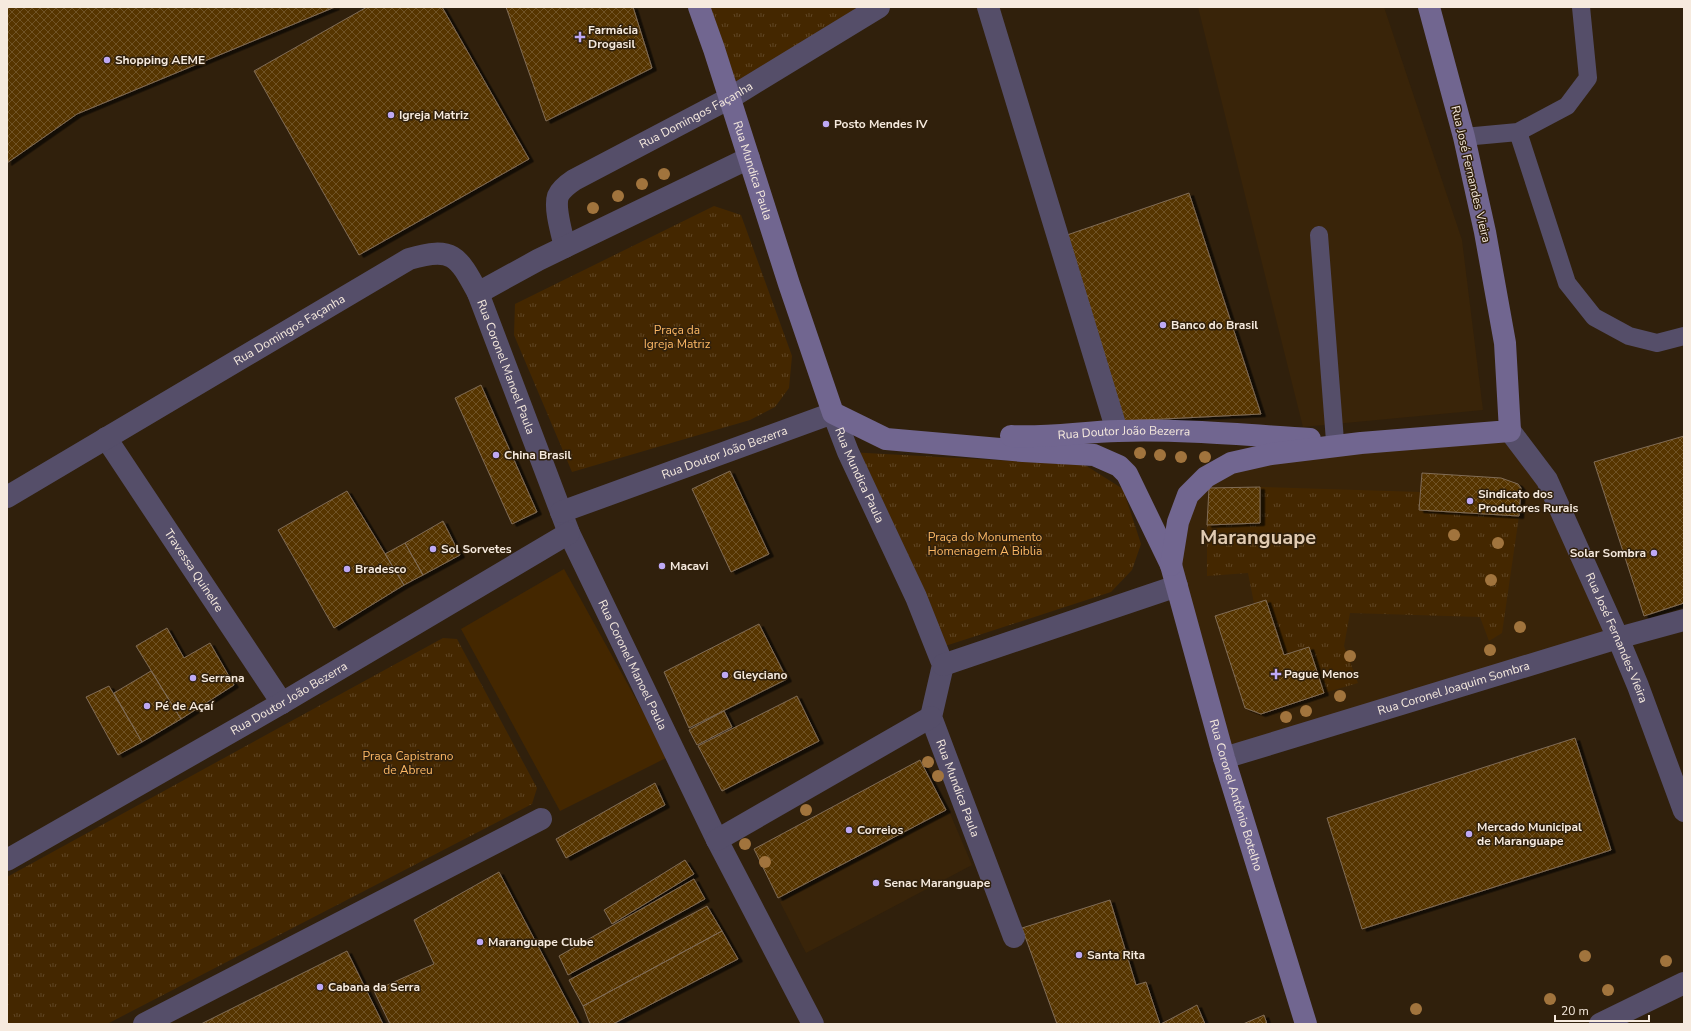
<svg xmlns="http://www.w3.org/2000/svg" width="1691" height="1031" font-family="'Nunito Sans',sans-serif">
<defs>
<pattern id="park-tufts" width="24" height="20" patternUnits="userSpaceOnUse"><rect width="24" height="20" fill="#442700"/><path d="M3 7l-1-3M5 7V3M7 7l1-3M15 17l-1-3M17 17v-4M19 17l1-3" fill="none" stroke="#604625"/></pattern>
<pattern id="building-cross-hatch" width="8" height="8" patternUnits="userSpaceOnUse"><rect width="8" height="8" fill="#573500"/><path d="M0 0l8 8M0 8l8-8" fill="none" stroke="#705225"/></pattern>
<filter id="shadow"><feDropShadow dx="4.5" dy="2.5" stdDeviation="0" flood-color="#0009"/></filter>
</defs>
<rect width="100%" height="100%" fill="#30200c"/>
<path fill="#392409" d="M1198 7H1384L1462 240 1483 410 1303 427Z
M1510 431 1618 638 1224 758 1171 565 1178 522 1231 463Z
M949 811 972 865 806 953 780 902Z"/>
<path fill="url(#park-tufts)" d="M699 7H879L730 98Z
M714 206 741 215 792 356 789 388 775 407 750 420 572 472 514 335 515 304Z
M848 452 1085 465 1123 489 1141 544 1132 570 1111 592 936 649Z
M1260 487 1421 492 1420 510 1519 516 1502 633 1489 641 1480 617 1350 613 1344 646 1358 683 1324 693 1309 647 1284 655 1266 600 1254 603 1248 573 1207 576V525L1260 523Z
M443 638 457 639 537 788 532 804 107 1024H7V877Z"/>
<path fill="#442700" d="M564 569 668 757 560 811 461 629Z"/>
<path fill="url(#building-cross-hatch)" stroke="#806c56" filter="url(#shadow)" d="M7 7H335L77 114 7 163Z
M367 7H442L529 159 359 255 254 71Z
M506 7H633L652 68 546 121Z
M1189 193 1261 414 1124 421 1067 235Z
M481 385 537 512 512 524 455 398Z
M1684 436V603L1644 616 1594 462Z
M730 471 769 554 731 572 692 489Z
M1422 473 1501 478 1518 484 1521 488 1519 516 1419 510Z
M1260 487V523L1207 525 1209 488Z
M347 491 404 585 334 628 278 530Z
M443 521 460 555 423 575 405 543Z
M405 543 423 575 404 585 385 554Z
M1266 600 1284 655 1309 647 1324 693 1261 714 1245 708 1215 616Z
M759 624 787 679 689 728 664 672Z
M167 628 184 658 210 643 234 685 181 719 136 646Z
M151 671 181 719 142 742 114 693Z
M109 686 142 742 118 755 86 697Z
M797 696 819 741 722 791 698 746Z
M724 711 732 727 697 745 689 730Z
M1575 738 1611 850 1362 929 1327 818Z
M920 760 946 810 778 898 754 849Z
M655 783 665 805 566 858 556 839Z
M685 860 694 874 612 924 604 910Z
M499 872 579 1024H390L374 991 434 964 414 920Z
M694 879 705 899 568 975 559 956Z
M1110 900 1136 985 1146 982 1160 1024H1057L1022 928Z
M707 906 722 931 583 1006 569 980Z
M722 931 738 959 613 1024H590L583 1006Z
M347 951 383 1024H201Z
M1197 1005 1205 1024H1161Z
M1264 1015 1267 1024H1243Z"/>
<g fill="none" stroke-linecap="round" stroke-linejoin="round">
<path stroke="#554e69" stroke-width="18" d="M1518 132 1567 283 1594 317 1629 336 1657 343 1684 336
M1464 137 1518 132 1567 106 1588 78 1581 7
M1319 235 1335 441"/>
<g stroke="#554e69" stroke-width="22">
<path d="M988 7 1117 431"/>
<path id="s1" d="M565 247C562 234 554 208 558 196 561 189 568 184 574 180L730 98 879 7"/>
<path id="s2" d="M478 293 569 533 717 840 813 1024"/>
<path id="s3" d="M1510 431 1547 480 1618 638 1638 686 1684 811"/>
<path id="s4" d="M106 438 282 703"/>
<path id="s5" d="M7 497 409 259C453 246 458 256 478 293L538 260 749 158"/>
<path id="s6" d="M561 512 833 413 848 452 916 597 943 665 931 717 1014 937"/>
<path d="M943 665 1177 586"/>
<path id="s7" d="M1224 758 1618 638 1684 620"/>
<path d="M717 840 931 717"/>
<path id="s8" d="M7 860 282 703 569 533"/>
<path d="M144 1024 541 819"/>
<path d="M1600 1024 1684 983"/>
</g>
<g stroke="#716690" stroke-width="22">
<path id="s9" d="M699 7 714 49 789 284 833 413 886 439 1023 451 1094 455 1119 466 1127 474 1171 565 1224 758 1306 1024"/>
<path id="s10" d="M1011 436C1047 438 1082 432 1118 431 1182 429 1246 435 1310 439"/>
<path d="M1171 565 1178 522 1188 495 1206 477 1231 463 1271 454 1361 443 1510 431 1505 343 1485 232 1464 137 1429 7"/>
</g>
</g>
<g fill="#a1743d">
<circle cx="664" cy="174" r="6"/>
<circle cx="642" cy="184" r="6"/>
<circle cx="618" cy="196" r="6"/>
<circle cx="593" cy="208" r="6"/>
<circle cx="1140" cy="453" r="6"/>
<circle cx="1160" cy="455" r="6"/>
<circle cx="1181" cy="457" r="6"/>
<circle cx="1205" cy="457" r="6"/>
<circle cx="1454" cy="535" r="6"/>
<circle cx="1498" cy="543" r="6"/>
<circle cx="1491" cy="580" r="6"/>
<circle cx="1520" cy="627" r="6"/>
<circle cx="1490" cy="650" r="6"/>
<circle cx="1350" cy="656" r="6"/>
<circle cx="1340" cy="696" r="6"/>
<circle cx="1306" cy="711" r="6"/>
<circle cx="1286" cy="717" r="6"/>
<circle cx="928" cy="762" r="6"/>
<circle cx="938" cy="776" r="6"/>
<circle cx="806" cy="810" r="6"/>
<circle cx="745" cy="844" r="6"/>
<circle cx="765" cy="862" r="6"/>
<circle cx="1585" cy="956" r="6"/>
<circle cx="1666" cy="961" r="6"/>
<circle cx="1608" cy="990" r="6"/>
<circle cx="1550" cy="999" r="6"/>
<circle cx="1416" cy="1009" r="6"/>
</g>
<g fill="#bea9f5" stroke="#30200c" stroke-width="1.5">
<path d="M578 31h4v4h4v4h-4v4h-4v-4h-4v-4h4z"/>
<circle cx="107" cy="60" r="4"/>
<circle cx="391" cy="115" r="4"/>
<circle cx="826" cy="124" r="4"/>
<circle cx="1163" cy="325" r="4"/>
<circle cx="496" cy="455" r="4"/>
<circle cx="1470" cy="501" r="4"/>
<circle cx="433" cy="549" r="4"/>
<circle cx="1654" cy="553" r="4"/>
<circle cx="662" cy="566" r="4"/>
<circle cx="347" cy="569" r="4"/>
<path d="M1274 668h4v4h4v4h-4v4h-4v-4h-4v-4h4z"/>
<circle cx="725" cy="675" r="4"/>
<circle cx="193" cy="678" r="4"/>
<circle cx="147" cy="706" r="4"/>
<circle cx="849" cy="830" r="4"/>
<circle cx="1469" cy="834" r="4"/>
<circle cx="876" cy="883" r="4"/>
<circle cx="480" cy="942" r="4"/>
<circle cx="1079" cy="955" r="4"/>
<circle cx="320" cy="987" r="4"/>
</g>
<g text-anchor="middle" stroke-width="3" stroke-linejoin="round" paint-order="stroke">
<g font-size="12" font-weight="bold" fill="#f6eade" stroke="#30200c" text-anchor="start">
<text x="588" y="34">Farmácia<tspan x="588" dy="14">Drogasil</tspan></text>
<text x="115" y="64">Shopping AEME</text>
<text x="399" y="119">Igreja Matriz</text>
<text x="834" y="128">Posto Mendes IV</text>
<text x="1171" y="329">Banco do Brasil</text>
<text x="504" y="459">China Brasil</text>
<text x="1478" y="498">Sindicato dos<tspan x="1478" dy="14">Produtores Rurais</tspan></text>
<text x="441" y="553">Sol Sorvetes</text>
<text x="1646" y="557" text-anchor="end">Solar Sombra</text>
<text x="670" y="570">Macavi</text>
<text x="355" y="573">Bradesco</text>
<text x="1284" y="678">Pague Menos</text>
<text x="733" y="679">Gleyciano</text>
<text x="201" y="682">Serrana</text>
<text x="155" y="710">Pé de Açaí</text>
<text x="1477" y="831">Mercado Municipal<tspan x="1477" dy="14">de Maranguape</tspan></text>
<text x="857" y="834">Correios</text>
<text x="884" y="887">Senac Maranguape</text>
<text x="488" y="946">Maranguape Clube</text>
<text x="1087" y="959">Santa Rita</text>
<text x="328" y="991">Cabana da Serra</text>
</g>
<g font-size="12" fill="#f6eade" stroke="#30200c">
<text dy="4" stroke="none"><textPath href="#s1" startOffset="213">Rua Domingos Façanha</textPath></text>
<text dy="4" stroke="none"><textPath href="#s9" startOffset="172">Rua Mundica Paula</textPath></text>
<text transform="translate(1471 174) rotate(77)" y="4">Rua José Fernandes Vieira</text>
<text dy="4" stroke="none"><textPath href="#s5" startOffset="328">Rua Domingos Façanha</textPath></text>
<text dy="4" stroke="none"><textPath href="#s2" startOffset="79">Rua Coronel Manoel Paula</textPath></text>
<text dy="4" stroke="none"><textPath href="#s10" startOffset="113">Rua Doutor João Bezerra</textPath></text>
<text dy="4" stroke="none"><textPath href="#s6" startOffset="174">Rua Doutor João Bezerra</textPath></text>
<text dy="4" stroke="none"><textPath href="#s6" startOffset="357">Rua Mundica Paula</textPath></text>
<text dy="4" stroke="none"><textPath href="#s4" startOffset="159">Travessa Quinelre</textPath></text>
<text dy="4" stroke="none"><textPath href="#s3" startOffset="234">Rua José Fernandes Vieira</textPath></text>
<text dy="4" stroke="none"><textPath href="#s2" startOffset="403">Rua Coronel Manoel Paula</textPath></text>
<text dy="4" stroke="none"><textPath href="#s7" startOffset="240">Rua Coronel Joaquim Sombra</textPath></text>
<text dy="4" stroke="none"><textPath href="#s8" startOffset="325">Rua Doutor João Bezerra</textPath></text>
<text dy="4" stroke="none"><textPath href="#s6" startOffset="694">Rua Mundica Paula</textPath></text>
<text dy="4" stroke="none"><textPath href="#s9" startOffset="1074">Rua Coronel Antônio Botelho</textPath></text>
</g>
<g font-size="12" fill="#fdb865" stroke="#30200c">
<text x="677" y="334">Praça da<tspan x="677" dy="14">Igreja Matriz</tspan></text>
<text x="985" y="541">Praça do Monumento<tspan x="985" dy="14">Homenagem A Biblia</tspan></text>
<text x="408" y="760">Praça Capistrano<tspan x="408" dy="14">de Abreu</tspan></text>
</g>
<g font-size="20" font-weight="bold" fill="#e1cbb2" stroke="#30200c">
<text x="1258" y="544">Maranguape</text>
</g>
</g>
<rect width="1691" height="1031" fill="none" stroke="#f6eade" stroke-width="16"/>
<path d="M1555 1015v6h94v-6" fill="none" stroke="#f6eade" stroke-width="2"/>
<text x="1561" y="1015" font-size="12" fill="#f6eade" stroke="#30200c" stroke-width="3" paint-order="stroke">20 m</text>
</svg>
